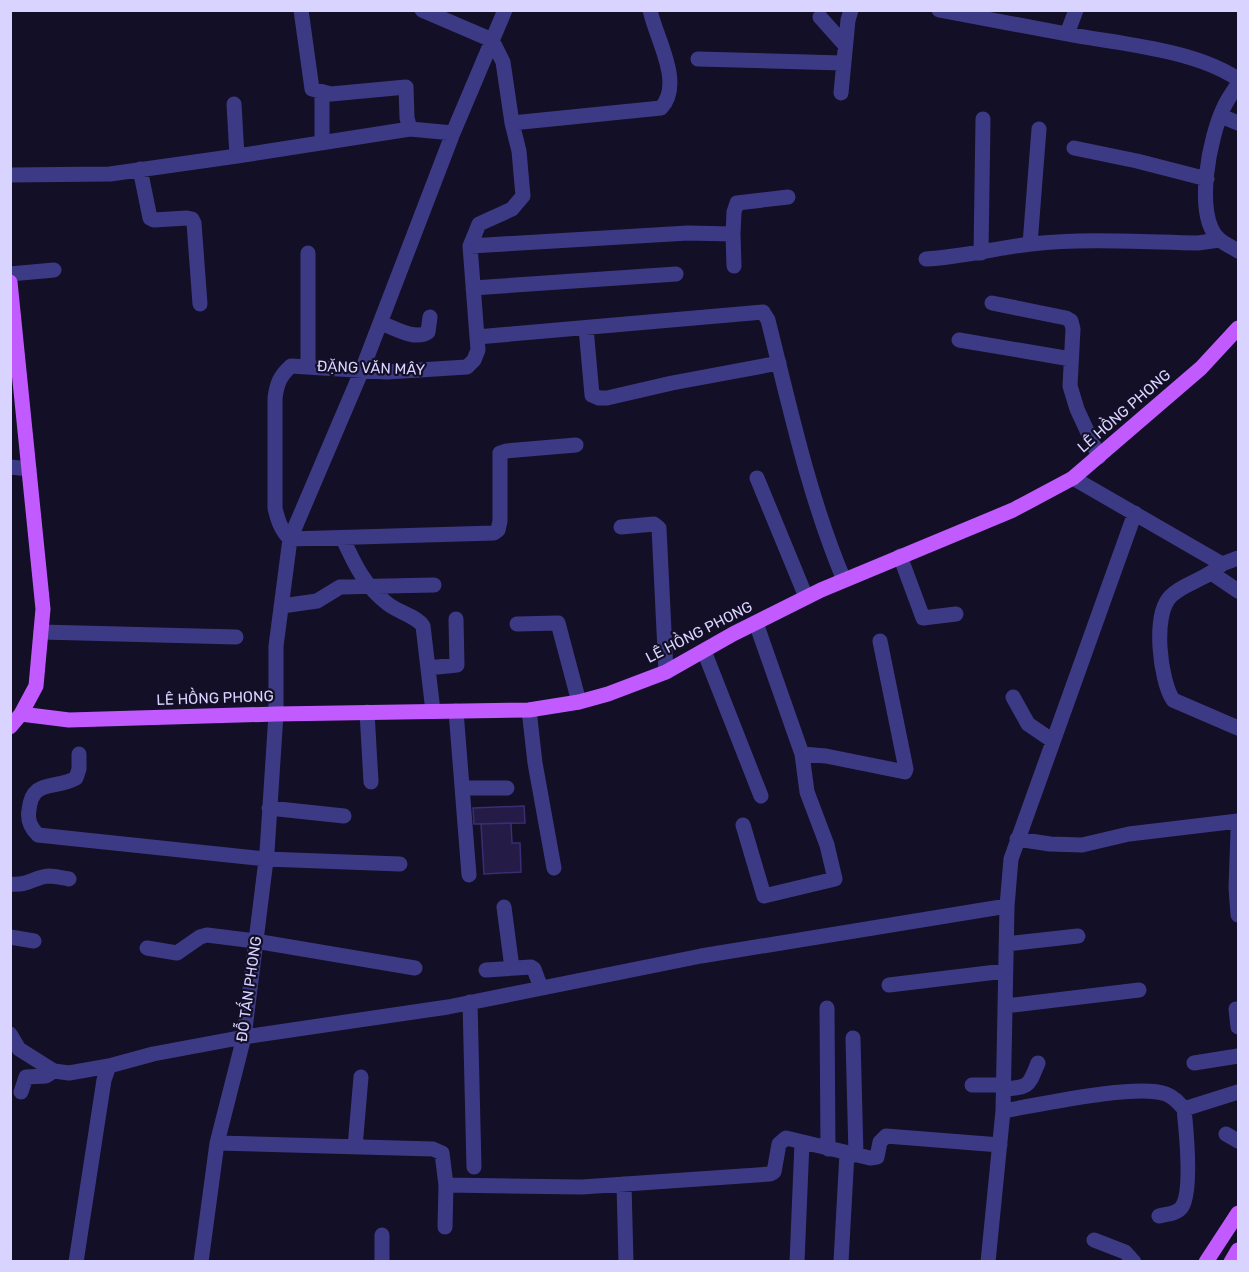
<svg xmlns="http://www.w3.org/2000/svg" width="1249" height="1272" font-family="Rubik,sans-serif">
<rect width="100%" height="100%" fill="#130f26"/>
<path fill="#241b47" stroke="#3b2d73" stroke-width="1.5" d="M524 806 525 823 474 824 473 808Z
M511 823 512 843H520L521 872 484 874 481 824Z"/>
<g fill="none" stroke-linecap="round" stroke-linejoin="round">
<path stroke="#3d3a85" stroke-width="15" d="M301 10 312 89 331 94 406 87 407 118 410 129 453 133
M422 10 492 40 503 62 512 123 519 151 523 196 512 209 479 224 470 246 478 350 474 360 467 367 387 372 291 366C280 376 277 383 275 398V508C278 521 281 530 290 539L494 533 498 530 500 521V453L506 451 576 445
M939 10 1067 34 1076 10
M820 17 845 45
M1067 34C1120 44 1193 49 1238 79
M698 59 843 63
M1238 83C1234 91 1228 98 1224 107 1210 135 1193 216 1219 239 1224 244 1232 247 1238 251
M322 93V142
M841 93 848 20 851 10
M1221 116 1238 123
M512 123 661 108C684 83 656 39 650 10
M1074 148 1137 161 1207 179
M237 156 410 129
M140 169 150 218 154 220 187 218 192 219 194 223 200 304
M10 175 110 174 237 156 234 104
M733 234 734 266
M1030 244 1039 129
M470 246 688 233 733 234 734 212 737 203 788 197
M981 253 983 119
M926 259C961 257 996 248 1031 244 1086 238 1143 242 1198 243L1219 240
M10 274 54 270
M473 288 676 274
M992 303 1066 318 1071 321 1073 329 1070 386 1077 409 1099 457
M381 323C394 328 416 341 428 332L430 317
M586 328 592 395 599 398H607L672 383 779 363
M477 337 763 312 768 320C790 408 809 497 844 580
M959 340 1071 359
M308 366V253
M10 467 29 469
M757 478 806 597
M1073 478 1222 564C1207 580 1185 582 1171 596 1152 614 1160 680 1173 700L1238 728
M621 527 654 524 659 528 666 672
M343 539C354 563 365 587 388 604 398 612 416 616 423 626L433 711
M900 556 923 618 956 614
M1222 564 1238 558
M1213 574 1238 591
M282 606 317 601 340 587 434 585
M517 624 558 623 579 702
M41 632 236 637
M704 651 761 796
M428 668 457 665 456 619
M1013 697 1028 724 1053 741
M529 710 535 763 554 868
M456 711 469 875
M367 712 371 782
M79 754V769L76 778C55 790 32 778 29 810 27 821 31 828 38 835L266 859 400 864
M802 754 826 756 905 772 906 769 880 641
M463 788H507
M269 808 344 816
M743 825 764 896 835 879 827 845 807 792 802 754 756 623
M1238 831 1236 888 1238 915
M1017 839 1050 844 1082 845 1129 834 1238 821
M10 884C30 886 33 877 49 876 55 876 63 878 69 879
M504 907 512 968
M10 937 34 941
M1006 944 1078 936
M147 948 177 953 200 937 207 935 255 941 415 968
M486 970 531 967 534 969 541 988
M889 985 1005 971
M470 1002 474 1167
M1005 1006 1139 990
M827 1008 828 1149
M1236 1009 1238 1027
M10 1034 19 1049 54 1071 69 1073 109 1066
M853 1038 856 1155
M1194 1063 1238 1056
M972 1085H1004
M1003 1089C1030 1087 1028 1087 1038 1063
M21 1092 26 1077 46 1076 54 1071
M1003 1111C1039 1105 1136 1083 1166 1094 1174 1097 1179 1103 1184 1109L1238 1092
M1226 1134 1238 1141
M217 1143 433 1149 442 1153 446 1185 445 1227
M355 1147 361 1077
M624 1184 626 1262
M446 1185 582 1187 770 1174 774 1172 779 1144 786 1138 870 1158 877 1157 880 1142 886 1136 1000 1145
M1159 1216C1166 1214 1176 1214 1181 1208 1193 1194 1186 1128 1184 1109
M1094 1240 1125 1252 1134 1262
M76 1262 104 1080 109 1066 153 1054 244 1037 448 1007 701 956 1007 906
M201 1262 217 1143 244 1037 267 852 276 714V646L290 539 362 370 453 133 505 10
M382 1262V1235
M797 1262 802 1142
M841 1262 847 1153
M988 1262 1003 1111 1007 906 1011 859 1135 513"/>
<path stroke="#c25bff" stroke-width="15" d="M10 282 43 609 36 686 21 714 10 727
M21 714 69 720 276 714 529 710 579 702 608 694 666 672 733 634 821 590 1013 510 1073 478 1201 368 1238 328
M1206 1262 1238 1213
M1231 1262 1238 1250"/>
</g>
<g text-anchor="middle" stroke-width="4.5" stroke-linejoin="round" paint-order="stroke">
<g font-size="15" fill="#d9d4ff" stroke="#130f26">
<text transform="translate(371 368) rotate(2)" y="5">ĐẶNG VĂN MÂY</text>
<text transform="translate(1124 411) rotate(-41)" y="5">LÊ HỒNG PHONG</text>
<text transform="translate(699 632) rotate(-27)" y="5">LÊ HỒNG PHONG</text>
<text transform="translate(215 698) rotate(-2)" y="5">LÊ HỒNG PHONG</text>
<text transform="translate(249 989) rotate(-82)" y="5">ĐỖ TẤN PHONG</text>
</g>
</g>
<rect width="1249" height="1272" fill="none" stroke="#d9d4ff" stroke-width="24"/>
</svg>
